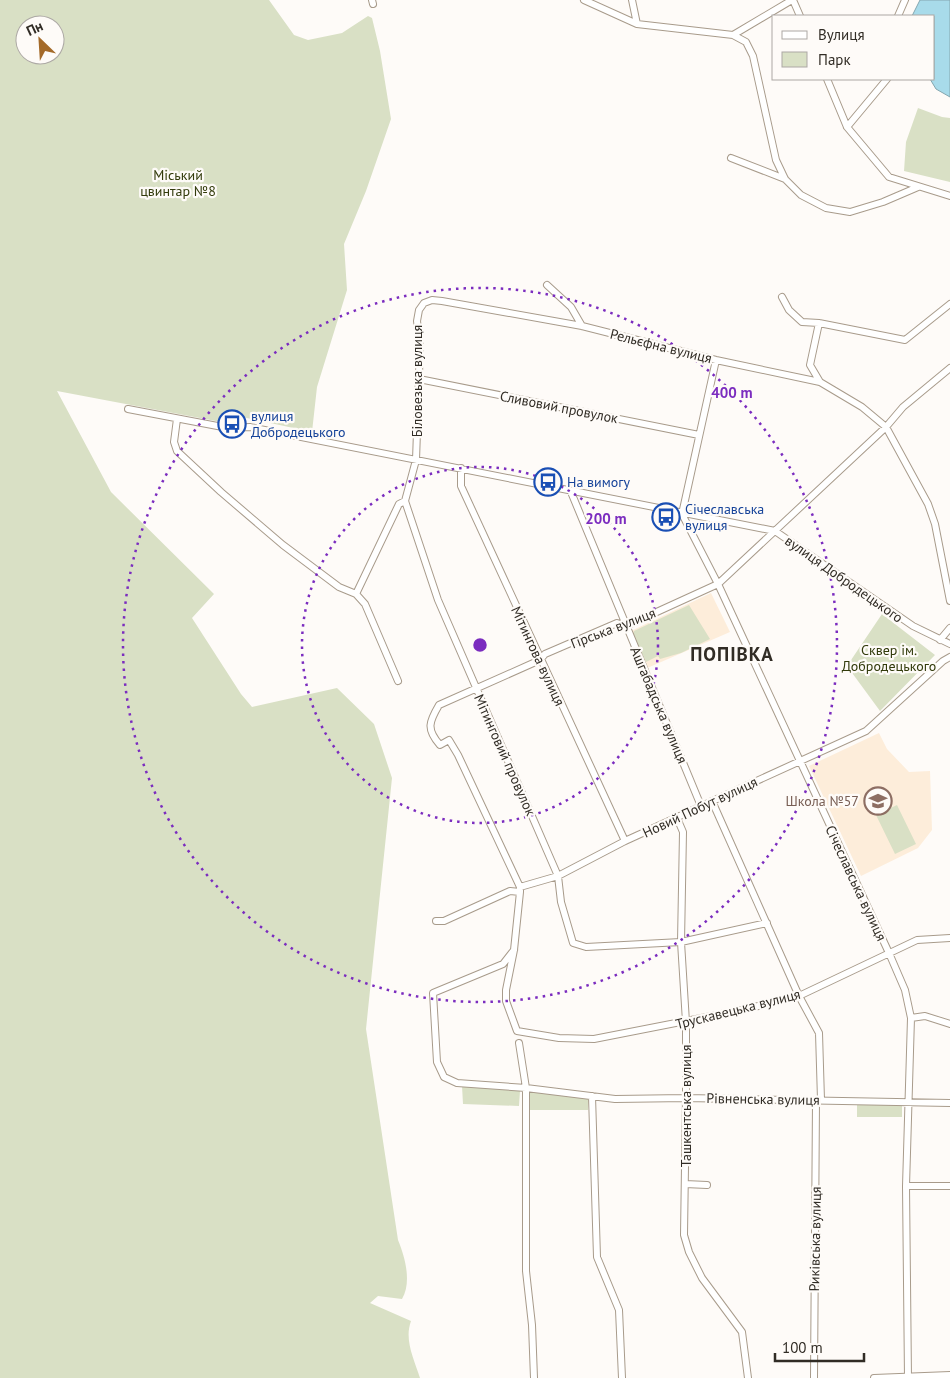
<svg xmlns="http://www.w3.org/2000/svg" width="950" height="1378" font-family="'PT Sans',sans-serif">
<rect width="100%" height="100%" fill="#fefbf8"/>
<path fill="#fdedda" d="M711 593 730 632 645 669 631 631Z
M879 733 887 749 909 772 930 771 932 830 918 848 861 876 809 766Z"/>
<path fill="#d9e0c5" fill-rule="evenodd" d="M0 0H269L294 35 308 40 342 33 368 16 372 18 380 51 391 119 366 191 344 244 347 290 317 387 312 432 233 415 226 416 225 421 221 422 57 391 111 492 214 594 192 618 241 694 252 707 337 688 374 724 392 778 366 1029 398 1240C405 1257 412 1282 402 1299L378 1296 370 1303 411 1321C404 1340 414 1359 420 1378H0ZM25 25H55V55H25Z
M918 108 942 117 950 118V182L904 171 906 142Z
M689 605 710 639 681 653 660 659 658 656 646 662 633 635 634 631Z
M882 614 935 655 880 711 847 666Z
M897 805 916 844 895 854 876 815Z
M462 1086 520 1091 519 1106 463 1104Z
M529 1091 589 1098 588 1110H529Z
M857 1103H902V1117H857Z"/>
<path fill="#a8dbea" stroke="#84a6af" d="M920 0H950V97L936 89 930 79H934V16H912Z"/>
<g fill="none" stroke-linecap="round" stroke-linejoin="round">
<g stroke="#a89b8b" stroke-width="8">
<path id="minor" d="M372 0 373 4
M584 0 637 24 733 35 792 0
M632 0 637 24
M793 0 800 16
M898 16 905 0
M733 35 746 42 753 56 776 160 785 179 801 195 826 208 850 212 883 202 918 187
M827 79 847 127 889 177 950 196
M847 127 887 79
M731 158 785 179
M547 285 571 307 582 326
M782 297 789 310 802 322 819 323 905 340 950 304
M819 323 810 365 820 382
M716 360 682 514 718 584 889 953 905 990 911 1018 906 1186 908 1378
M419 379 699 435
M128 409 228 428 250 427 775 531 913 626 950 644
M177 419 174 442 177 451 221 492 283 545 339 587 356 594 365 604 398 681
M461 468V486L625 841
M571 492 701 806
M356 594 399 504 405 501
M940 640 950 628
M712 801 799 996 819 1033 821 1100
M677 818 683 832 681 942 686 1022V1098L684 1235 689 1252 702 1278 742 1332 748 1378
M520 887 458 755 449 740 440 745C426 729 429 722 439 705L540 660 545 654 617 623 626 626 718 584 886 427 903 407 950 368
M520 892 514 950 506 990V1001L517 1031 559 1038 594 1039 742 1010 799 996 917 940 950 938
M436 921H444L510 891 520 892V887L558 876 625 841 866 731 943 661 950 657
M767 923 681 942 586 947 573 943 561 902 558 876 438 600 405 501 416 460 420 345 417 321 419 310 424 303 432 300 442 301 582 326 716 360 820 382 862 407 886 427 928 504 935 524 950 601
M514 950 503 964 433 993 437 1062 444 1077 457 1083 526 1088 615 1099 686 1098 950 1103
M911 1018 925 1016 950 1024
M519 1043 526 1088V1271L532 1325 534 1378
M592 1096 597 1257 619 1310 622 1378
M685 1184 707 1185
M906 1186H950
M814 1378 816 1101
M874 1378 950 1375"/>
</g>
<use href="#minor" stroke="#fff" stroke-width="6"/>
</g>
<g fill="none" stroke="#7b2cbf" stroke-width="2.5" stroke-dasharray="2.5 5">
<circle cx="480" cy="645" r="178"/>
<circle cx="480" cy="645" r="357"/>
</g>
<defs>
<g id="bus-ring" transform="scale(1.4375)"><circle r="9.5" fill="#fefbf8" stroke="#1a4fb4" stroke-width="1.5"/><path d="M-5-6H5V4H4V6H2V4H-2V6H-4V4H-5ZM-3.5-4V0h7V-4ZM-3.5 1.2v1.5H-2V1.2ZM2 1.2v1.5H3.5V1.2Z" fill="#1a4fb4"/></g>
<g id="school-ring" transform="scale(1.4375)"><circle r="9.5" fill="#fefbf8" stroke="#8d6e63" stroke-width="1.5"/><path d="M0-5L7-2L0 1L-7-2ZM-4 1L0 2.5L4 1V4Q0 6-4 4Z" fill="#8d6e63"/></g>
</defs>
<g fill-rule="evenodd">
<use href="#bus-ring" x="232" y="424"/>
<use href="#bus-ring" x="548" y="482"/>
<use href="#bus-ring" x="666" y="517"/>
<use href="#school-ring" x="878" y="801"/>
</g>
<g text-anchor="middle" stroke-width="4.5" stroke-linejoin="round" paint-order="stroke">
<g font-size="14" fill="#323b0b" stroke="#fefbf8">
<text x="178" y="180">Міський<tspan x="178" dy="16">цвинтар №8</tspan></text>
<text x="889" y="655">Сквер ім.<tspan x="889" dy="16">Добродецького</tspan></text>
</g>
<g font-size="14" fill="#312c25" stroke="#fefbf8">
<text transform="translate(661 346) rotate(14)" y="5">Рельєфна вулиця</text>
<text transform="translate(417 381) rotate(-90)" y="5">Біловезька вулиця</text>
<text transform="translate(559 407) rotate(11)" y="5">Сливовий провулок</text>
<text transform="translate(844 579) rotate(35)" y="5">вулиця Добродецького</text>
<text transform="translate(613 628) rotate(-21)" y="5">Гірська вулиця</text>
<text transform="translate(538 656) rotate(65)" y="5">Мітингова вулиця</text>
<text transform="translate(659 705) rotate(67)" y="5">Ашгабадська вулиця</text>
<text transform="translate(505 755) rotate(66)" y="5">Мітинговий провулок</text>
<text transform="translate(700 807) rotate(-25)" y="5">Новий Побут вулиця</text>
<text transform="translate(856 883) rotate(65)" y="5">Січеславська вулиця</text>
<text transform="translate(738 1009) rotate(-14)" y="5">Трускавецька вулиця</text>
<text transform="translate(763 1099) rotate(1)" y="5">Рівненська вулиця</text>
<text transform="translate(686 1106) rotate(-90)" y="5">Ташкентська вулиця</text>
<text transform="translate(815 1239) rotate(-89)" y="5">Риківська вулиця</text>
</g>
<g font-size="14" fill="#164399" stroke="#fefbf8" text-anchor="start">
<text x="251" y="421">вулиця<tspan x="251" dy="16">Добродецького</tspan></text>
<text x="567" y="487">На вимогу</text>
<text x="685" y="514">Січеславська<tspan x="685" dy="16">вулиця</tspan></text>
</g>
<g font-size="14" fill="#785e54" stroke="#fefbf8" text-anchor="end">
<text x="859" y="806">Школа №57</text>
</g>
<g font-size="19" font-weight="bold" letter-spacing="1" fill="#312c25" stroke="#fefbf8">
<text x="732" y="661">ПОПІВКА</text>
</g>
</g>
<circle cx="480" cy="645" r="8" fill="#7b2cbf" stroke="#fefbf8" stroke-width="2.5"/>
<g font-size="15" text-anchor="middle" font-weight="bold" fill="#7b2cbf" stroke="#fefbf8" stroke-width="4.5" stroke-linejoin="round" paint-order="stroke">
<text x="732" y="398">400 m</text>
<text x="606" y="524">200 m</text>
</g>
<rect x="772" y="15" width="162" height="65" fill="#fefbf8" stroke="#aca8a4"/>
<rect x="782" y="31" width="25" height="8" fill="#ffffff" stroke="#aca8a4"/>
<text x="818" y="40" font-size="15" fill="#312c25">Вулиця</text>
<rect x="782" y="52" width="25" height="15" fill="#d9e0c5" stroke="#aca8a4"/>
<text x="818" y="65" font-size="15" fill="#312c25">Парк</text>
<g transform="translate(40 40) rotate(335)"><circle r="24" fill="#fefbf8" stroke="#aca8a4"/>
<path d="M0-4L9 19L0 12L-9 19Z" fill="#a46a29"/>
<text y="-8" font-size="14" font-weight="bold" text-anchor="middle" fill="#312c25">Пн</text>
</g>
<path d="M775 1353v8h89v-8" fill="none" stroke="#312c25" stroke-width="2.5"/>
<text x="782" y="1353" font-size="15" fill="#312c25" stroke="#fefbf8" stroke-width="4" paint-order="stroke">100 m</text>
</svg>
